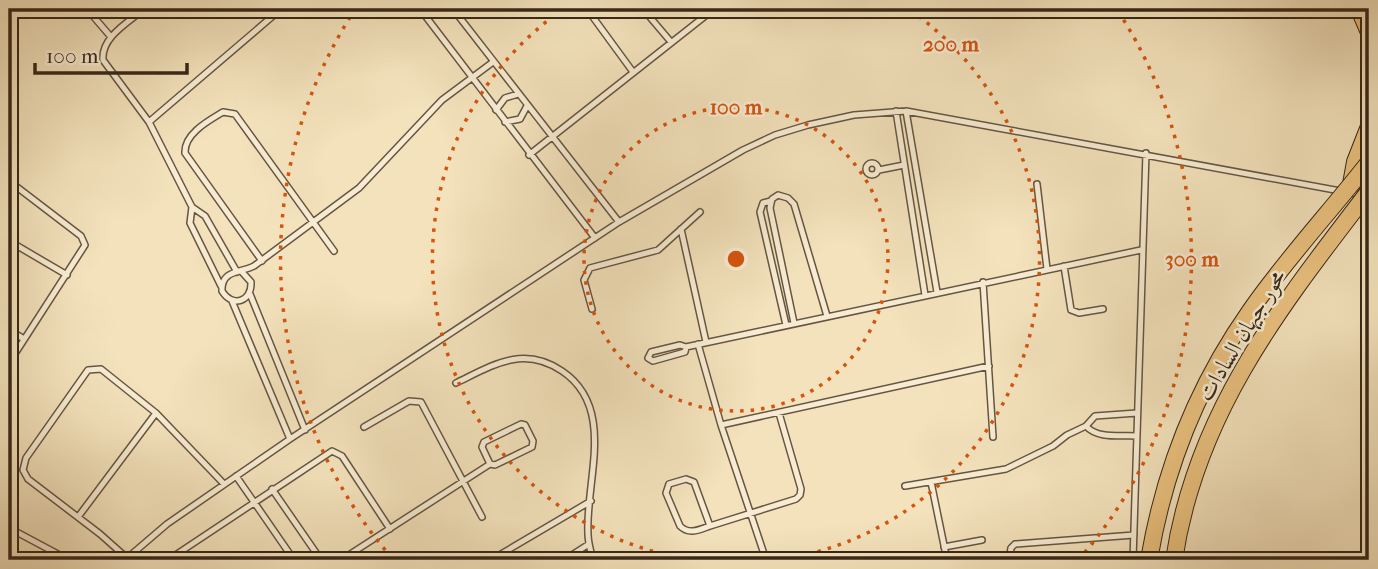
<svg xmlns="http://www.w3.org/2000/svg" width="1378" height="569" font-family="'IM FELL French Canon',Amiri,serif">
<rect width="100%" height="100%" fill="#f3e2bc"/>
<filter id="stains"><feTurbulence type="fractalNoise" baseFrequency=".00286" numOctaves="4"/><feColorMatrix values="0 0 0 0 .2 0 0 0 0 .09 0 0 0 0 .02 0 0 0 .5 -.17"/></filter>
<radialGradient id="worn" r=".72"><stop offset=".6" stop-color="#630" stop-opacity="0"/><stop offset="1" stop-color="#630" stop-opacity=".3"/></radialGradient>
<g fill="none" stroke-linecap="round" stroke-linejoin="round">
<g stroke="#665641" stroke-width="8">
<path id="service" d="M87 9 111 37
M144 9C129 22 101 37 103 60L149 122 192 207 205 216 237 272
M420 9 595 238
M453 9 619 222
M587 9 633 72
M643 9 671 42
M496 110 505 98 518 94
M896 111 925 295
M906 111 937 292
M149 122 281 9
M505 122 520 119 527 106
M529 155 714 9
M866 169a6 6 0 1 1 12 0a6 6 0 1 1-12 0Z
M879 170 904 165
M9 181 81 236 85 245 9 363
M1037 184 1047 269
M771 201 763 203 760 212 786 325
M192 207 190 223 221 286
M681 229 706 342
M9 241 67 275
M262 261 185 153C184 134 208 121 223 112L235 114 334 251
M1064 266 1071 310 1079 313 1103 309
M242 272 251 282C252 302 232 308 222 291 221 270 240 273 254 266L359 188 442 100 493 62
M983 282 993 437
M250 294 305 430
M232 301 290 439
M592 309 584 280 590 268 658 250 700 212
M794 323 770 208 772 199 778 195 788 198 794 204 827 316
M9 330 24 339
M698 344 721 425 766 560
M680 345 686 347 685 352 653 361 648 358 651 352Z
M686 347 1141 250
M456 383C493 365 523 345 562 371 617 408 585 481 588 534 588 543 591 552 593 560
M521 424 525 425 533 441 532 447 495 465 490 464 482 447 484 442Z
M721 425 989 366
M1086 426C1097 439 1120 435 1137 436
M364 427 409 401 421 402 482 517
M236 476 294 560
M686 479 694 482 710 526C699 530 689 535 680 526L666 493 669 484Z
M931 482 947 560
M905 486 1006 469 1053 446 1067 435 1086 426 1095 416 1137 413
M272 489 321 560
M78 517 156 413
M710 526 796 499 800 495 801 489 779 413
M9 528 69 560
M944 547 982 540
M127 558 100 534 28 479 23 470 26 458 88 370 101 369 156 413 224 484
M125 560 167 524 290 439 619 222 743 150 775 135 808 125 854 115 906 111 1362 195
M168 560 332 451 342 456 390 529
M341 560 490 464
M491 560 591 501
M564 560 589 544
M1009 560 1011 548 1015 544 1134 535
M1133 560 1146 153"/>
</g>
<g stroke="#372718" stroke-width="20">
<path id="trunk" d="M1360 9 1369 30
M1352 184 1356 162 1369 129"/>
</g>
<use href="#service" stroke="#f7ecd3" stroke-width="5"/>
<use href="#trunk" stroke="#eac17e" stroke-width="18"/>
<g stroke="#372718" stroke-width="18" stroke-linecap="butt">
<path id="primary-bridge" d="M1149 560C1164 471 1198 385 1250 311 1286 259 1330 212 1369 162
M1174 560C1196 412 1281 306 1369 191"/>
</g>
<use href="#primary-bridge" stroke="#eac17e" stroke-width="16"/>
</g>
<g fill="none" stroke="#d6540d" stroke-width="3.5" stroke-dasharray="3.5 7">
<circle cx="736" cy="259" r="152"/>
<path d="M694 560A304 304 0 0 1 562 10M910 10A304 304 0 0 1 778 560"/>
<path d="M392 558A456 456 0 0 1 354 11M1118 11A456 456 0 0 1 1080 558"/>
</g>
<g text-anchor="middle" stroke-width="5" stroke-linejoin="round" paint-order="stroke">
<g font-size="23" fill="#372718" stroke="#f7ecd3">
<text transform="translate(1241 335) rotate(-59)" y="8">محور جيهان السادات</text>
</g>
</g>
<circle cx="736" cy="259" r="10" fill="#d6540d" stroke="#f7ecd3" stroke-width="3.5"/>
<g font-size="21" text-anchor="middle" font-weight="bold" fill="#d6540d" stroke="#f7ecd3" stroke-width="5" stroke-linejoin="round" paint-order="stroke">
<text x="951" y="51">200 m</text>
<text x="736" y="114">100 m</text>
<text x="1192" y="266">300 m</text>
</g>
<rect width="1378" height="569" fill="none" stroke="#f3e2bc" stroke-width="35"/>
<rect x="10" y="10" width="1357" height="548" fill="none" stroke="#372718" stroke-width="3.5"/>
<rect x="18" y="18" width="1343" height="534" fill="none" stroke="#372718" stroke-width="2"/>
<path d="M35 63v10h152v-10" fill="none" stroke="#372718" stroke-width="3.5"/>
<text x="46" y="63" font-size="21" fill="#372718" stroke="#f7ecd3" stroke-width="5" paint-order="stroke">100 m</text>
<rect width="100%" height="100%" filter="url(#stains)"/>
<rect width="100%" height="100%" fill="url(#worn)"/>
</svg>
